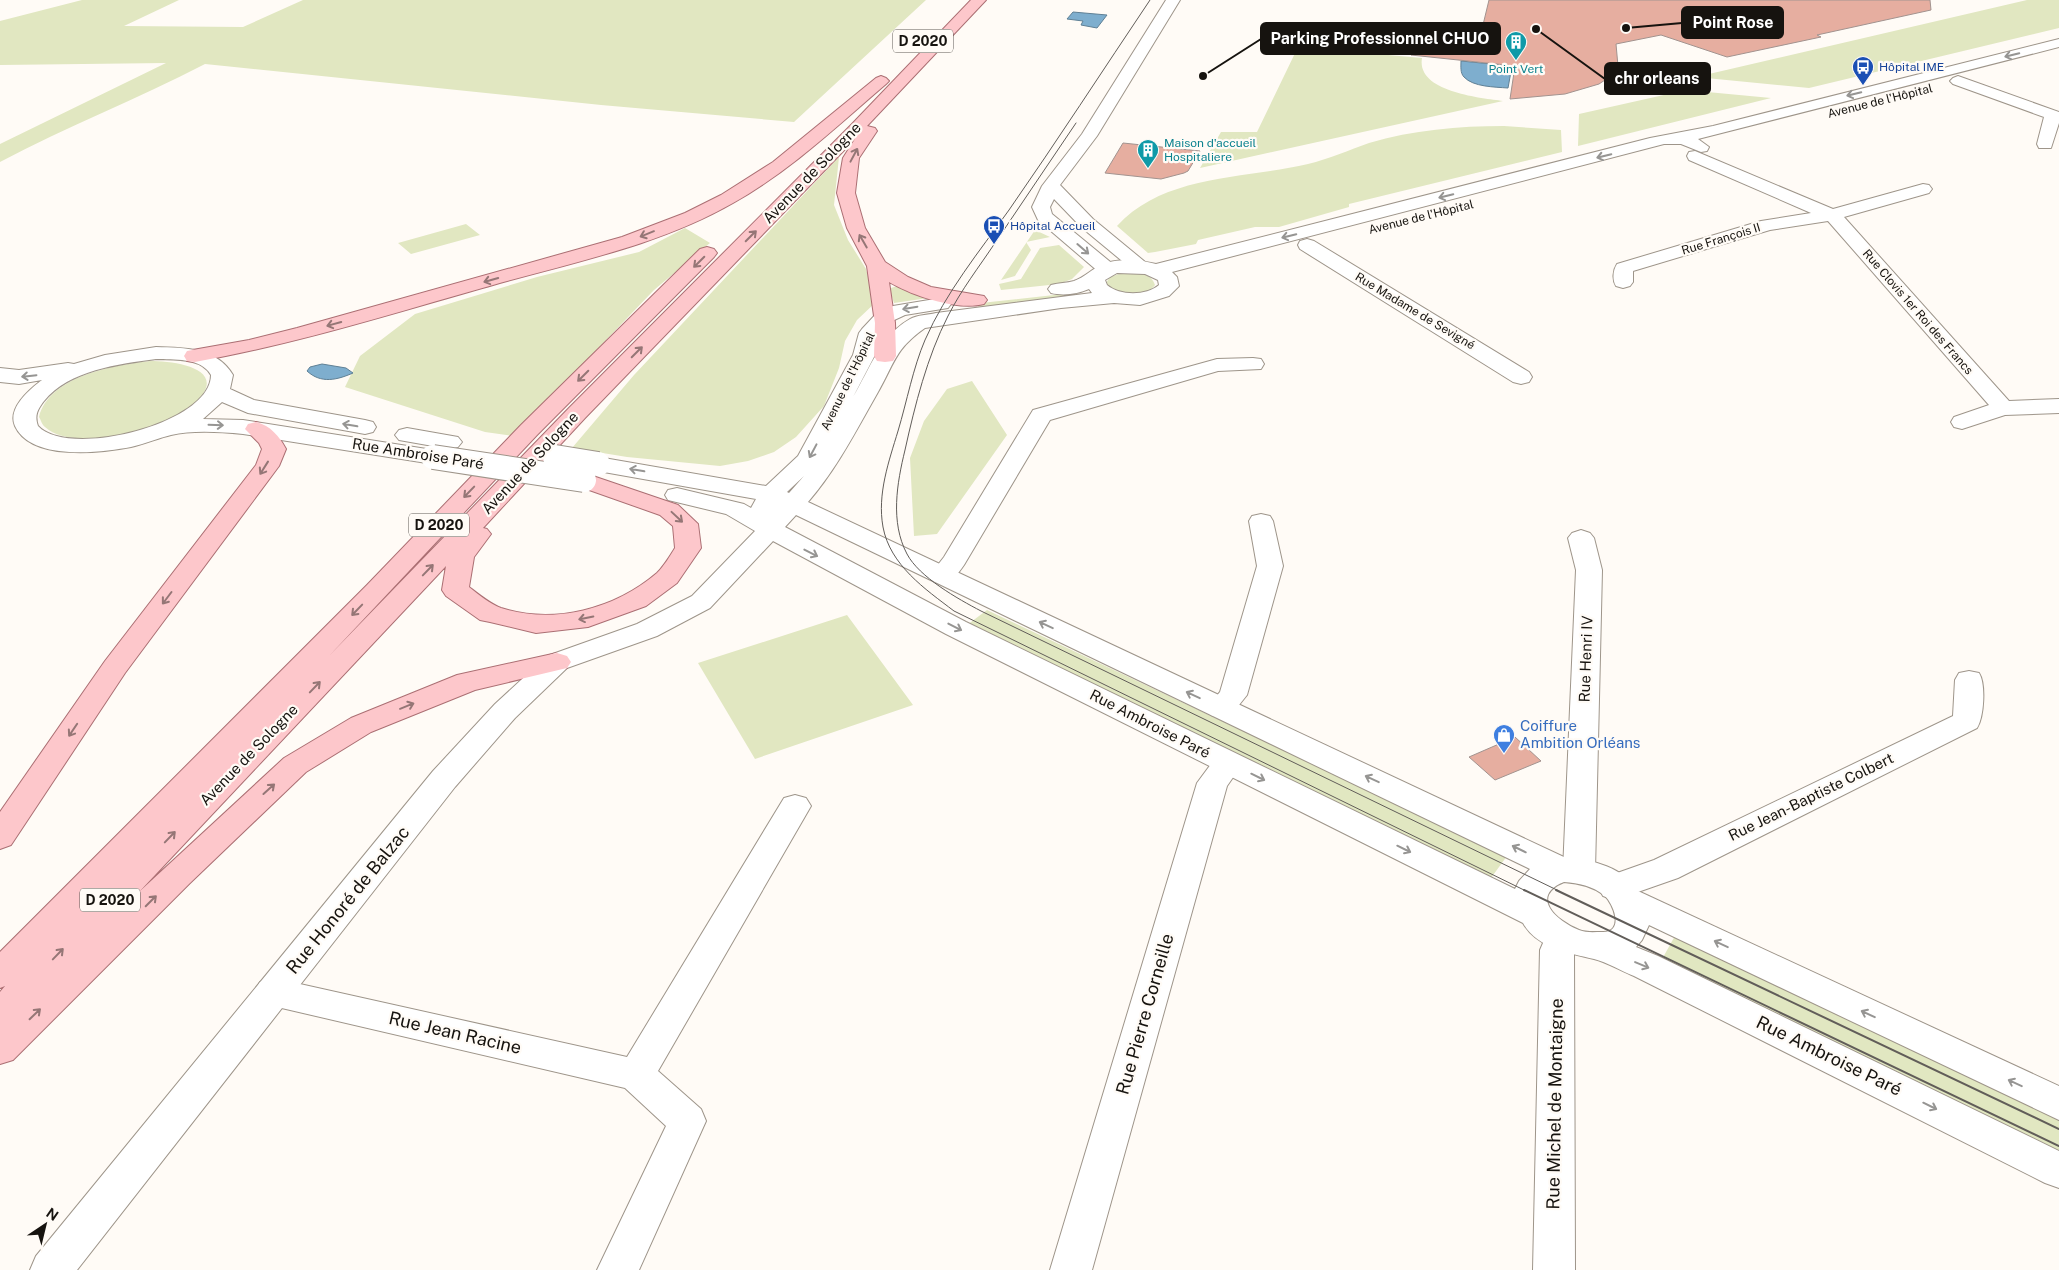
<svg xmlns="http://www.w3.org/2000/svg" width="2059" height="1270" font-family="'Public Sans',sans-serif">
<rect width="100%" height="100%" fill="#fffbf6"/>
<path fill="#e1e7c1" d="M82 0H179L124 26 243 27 303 0H926L794 122 601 105 205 64C138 99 67 126 0 162V144L166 63 0 65V21Z
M2027 0H2059V28L1809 88 1696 77Z
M1298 47 1422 58C1416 92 1481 98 1503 101L1200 168 1221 132H1257Z
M1686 90 1771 98 1578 146 1579 114Z
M1504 126 1561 130 1562 152 1349 204V207L1279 227H1255L1198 240 1196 244 1155 252 1148 253 1117 226C1164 174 1245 179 1308 164 1329 159 1349 150 1369 143 1413 130 1458 126 1504 126Z
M839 157 834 205 848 240 866 269 875 303 857 320 845 341 839 368 824 406 796 437 774 452 748 461 720 466 627 457 572 448 634 375Z
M466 224 480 235 411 254 398 243Z
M685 228 710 243 654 290 514 436 485 432 345 387 360 356 415 314 537 277 639 252Z
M1035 230 1050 237 1026 242 1031 250 1015 276 1001 280Z
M1059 245 1084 267 1072 279 1059 284 1001 290 999 284 1021 279 1040 248Z
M1122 273C1133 273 1151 271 1155 285 1144 301 1121 292 1107 287L1106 283 1110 277Z
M897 286 928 298 894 303 890 291 891 288Z
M1072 293 1079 294 977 308 981 303Z
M150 361C176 361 233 369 193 405 167 428 73 454 45 427 42 425 41 420 39 417 49 376 114 365 150 361Z
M972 381 1007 435 937 534 914 536 910 458 924 421 947 389Z
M987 610 1507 856 1491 878 967 625Z
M847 615 913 705 755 759 698 663Z
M1676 934 2059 1116V1154L1661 961Z"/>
<path fill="#7eaece" stroke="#5f8095" d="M1073 12 1107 15 1097 28 1081 25 1083 21 1067 19Z
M1461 61 1512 66 1508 88C1495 87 1473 87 1464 77 1460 73 1461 66 1461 61Z
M322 364 346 368 353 373C337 380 321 384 307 371L310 367Z"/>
<path fill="#e6aea0" stroke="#a2938f" d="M1489 0H1930L1931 10 1817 35 1821 37 1727 57 1661 35 1616 44 1618 66 1611 76 1599 84 1565 94 1510 99 1515 66 1411 55 1452 37 1482 29Z
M1123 143 1200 151 1188 171 1184 173 1161 179 1105 173Z
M1515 737 1541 761 1495 780 1469 757Z"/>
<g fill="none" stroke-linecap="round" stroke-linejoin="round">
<g stroke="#9e958a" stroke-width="2">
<path id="street" d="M1166 0H1180L1097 136 1060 185 1093 219 1150 266 1147 270 1140 272 1133 270 1081 227 1054 199 1050 207 1052 214 1114 265 1117 269 1114 273 1107 275 1100 273 1038 220 1032 207 1042 186 1082 134Z
M1958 76 2059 112V123L2051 148H2039L2037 144 2044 117 1953 84 1950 81 1953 78Z
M1695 151 1833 209 1923 184 1929 185 1932 189 1929 193 1844 217 2009 401 2059 399V413L2005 415 1962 429 1954 427 1951 422 1954 417 1989 405 1828 221 1770 230 1633 271V282L1630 286 1623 288 1616 286C1612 280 1613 270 1617 264L1761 221 1811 213 1689 160 1687 156 1689 152Z
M1307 239 1314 241 1529 372 1532 377 1529 382 1521 384 1513 382 1300 249 1298 245 1300 241Z
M1253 358 1261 359 1264 364 1261 369 1218 371 1050 420 964 565C955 578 950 585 934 581L930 575 944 557 1033 410 1217 359Z
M1261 514 1270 516 1273 521 1283 566 1247 695 1231 715 1221 718 1211 715 1206 708 1220 692 1257 566 1249 521 1252 516Z
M1581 530 1590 533 1594 538 1602 570 1595 871 1591 880 1579 883 1567 880 1563 871 1576 570 1568 538 1572 533Z
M1969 671 1979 673C1986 684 1984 717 1977 728L1678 878 1615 900 1603 896 1598 887 1603 878 1654 860 1953 716 1955 680 1959 673Z
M1228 752 1239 756 1243 763 1227 786 1092 1270H1050L1197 783 1217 756Z
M795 795 806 798 811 806 658 1071 701 1109 706 1121 639 1270H597L666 1126 625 1088 273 1006 260 1002 255 992 260 982 273 978 627 1057 784 798Z
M1561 925 1573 929 1578 938 1574 950 1575 1270H1533L1540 950 1549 929Z"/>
</g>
<g stroke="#9e958a" stroke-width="2">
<path id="secondary" d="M2059 39V47L1698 139 1709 147 1707 151 1701 152 1681 144H1664L1172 272 1177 277 1179 286 1169 296 1140 305 1114 303 1061 308 925 328C895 349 895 362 878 392 857 429 836 470 808 502L1566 858C1592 859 1624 868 1638 891L2059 1086V1120L1649 925 1642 940 1636 947 1658 956 2059 1151V1188L2045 1183 1634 976C1621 971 1607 962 1594 959 1569 953 1537 948 1523 923L946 634 773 541 710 608 657 636 567 668 515 718 455 787 77 1270H30L36 1256 433 771 495 704 547 656 637 624 692 596 755 531 726 514 668 500 665 495 668 490 677 488 744 504 751 508 756 499 598 471 590 469 586 464 590 459 598 457 766 486 798 456 853 355 859 333 862 329 876 314 893 306 941 298 948 300 951 304 948 308 905 315 890 322 879 334 875 355 853 397C870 369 880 336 910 319 917 315 928 315 936 313L1092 293 1089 289C1078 294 1063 296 1051 293L1048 289 1051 285C1059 283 1067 283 1074 281 1085 277 1092 269 1101 265 1116 258 1141 260 1156 264L1650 138 1713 126ZM1117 273 1145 274 1158 280 1159 285C1146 296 1120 296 1107 285L1105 280ZM804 476 789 493 787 492ZM796 515 1530 869 1519 881 1515 889 966 622 785 527ZM1564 882C1579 883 1592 886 1604 895 1614 904 1625 933 1602 932 1594 932 1586 933 1579 930 1556 921 1529 896 1564 882Z
M156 347C185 348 216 347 233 375L230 389 254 400 365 420 373 422 376 427 373 432 365 434 248 413 222 402 203 419 243 420 433 450 441 452 445 457 441 462 433 464 243 434C220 432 193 430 171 435 158 438 145 444 131 447 100 453 31 461 15 426 7 408 30 389 42 380L19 384 0 382V368L19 370 68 363 74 364 105 355ZM156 359C173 360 201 357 211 375 211 424 68 459 38 426 34 415 38 409 44 401 69 370 119 364 156 359Z
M407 428 458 437 462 442 458 447 450 449 399 440 395 435 399 430Z"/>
</g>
<g stroke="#ab6f73" stroke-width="2">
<path id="primary" d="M971 0H986L867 126 875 128 877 131 859 158 855 193 865 228 885 262 908 277 931 287 984 296 987 300 984 304C957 311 913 296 889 282L895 323 896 356 893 361 885 362 877 361 874 356 875 323 867 266 847 228 837 193 843 158 855 139 585 418 483 528 487 529 491 534 474 557 469 587C478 594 490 604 501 608 554 625 615 609 657 573 664 566 670 556 675 548L673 526 660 515 575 485 572 480 575 475 584 473 678 505 698 524 701 548 677 583 646 606 588 627 536 633 490 622 480 620 446 596 442 590 446 566 139 892 284 758 351 718 457 675 557 653 567 656 571 662 567 668 475 690 371 732 306 772 190 883 13 1060 0 1064V992L5 986 0 988V952L367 585 521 425 700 249 707 247 714 249 717 253 714 257 537 435 328 657 569 408 852 124Z
M881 76 886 78 889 81 886 84C837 126 790 171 733 203 660 245 574 262 493 285 394 313 296 344 195 362L187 361 184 356 187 351 249 340 297 328 622 237 685 213 721 195 773 162 876 78Z
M256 422C271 426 279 436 286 449L279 466 125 673 11 845 0 849V812L105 661 256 465 262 449 259 443 245 429 248 424Z"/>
</g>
<use href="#street" fill="#fff" fill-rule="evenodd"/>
<use href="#secondary" fill="#fff" fill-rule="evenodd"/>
<use href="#primary" fill="#fdc7cb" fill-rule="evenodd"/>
<path stroke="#615d59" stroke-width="1" d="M1150 0C1103 70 1057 141 1009 210 979 252 946 292 925 340 913 368 907 401 898 431 889 461 877 494 883 527 890 565 925 589 954 611L1526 891
M1076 123C1049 163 1022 203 995 243 979 267 961 290 948 316 927 357 915 405 905 450 897 483 890 522 907 554 919 577 958 599 981 611L1559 891"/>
<path stroke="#615d59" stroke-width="2" d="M1524 890 2059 1146
M1556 890 2059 1129"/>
<g stroke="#9e958a" stroke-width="26" stroke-linecap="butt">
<path id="secondary-bridge" d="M433 457 584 480
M555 457 598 464"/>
</g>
<use href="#secondary-bridge" stroke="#fff" stroke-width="24"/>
</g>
<defs><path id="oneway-shaft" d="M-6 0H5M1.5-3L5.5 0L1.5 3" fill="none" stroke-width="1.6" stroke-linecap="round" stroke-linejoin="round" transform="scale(1.25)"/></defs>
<g stroke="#969593">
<use href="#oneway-shaft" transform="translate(2012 55) rotate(166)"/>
<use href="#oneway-shaft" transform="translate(1854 94) rotate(166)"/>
<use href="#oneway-shaft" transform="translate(1604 156) rotate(167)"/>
<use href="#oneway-shaft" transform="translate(1446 196) rotate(166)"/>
<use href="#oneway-shaft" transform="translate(1289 236) rotate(166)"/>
<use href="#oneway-shaft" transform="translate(1083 249) rotate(41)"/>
<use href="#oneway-shaft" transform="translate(910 308) rotate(170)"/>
<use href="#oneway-shaft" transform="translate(29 376) rotate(174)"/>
<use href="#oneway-shaft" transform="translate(216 425) rotate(2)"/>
<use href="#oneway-shaft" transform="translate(350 425) rotate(-170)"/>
<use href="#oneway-shaft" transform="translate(813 451) rotate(118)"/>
<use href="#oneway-shaft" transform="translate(637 470) rotate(-170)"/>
<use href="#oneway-shaft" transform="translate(811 553) rotate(27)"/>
<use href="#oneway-shaft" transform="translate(1046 625) rotate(-155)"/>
<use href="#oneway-shaft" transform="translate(955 627) rotate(27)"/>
<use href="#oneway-shaft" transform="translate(1193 695) rotate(-155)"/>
<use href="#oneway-shaft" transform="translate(1258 777) rotate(26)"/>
<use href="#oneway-shaft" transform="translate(1372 779) rotate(-155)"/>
<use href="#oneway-shaft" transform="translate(1404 849) rotate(26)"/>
<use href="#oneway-shaft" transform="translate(1519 849) rotate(-154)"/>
<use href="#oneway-shaft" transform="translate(1721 944) rotate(-155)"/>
<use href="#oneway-shaft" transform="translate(1642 965) rotate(23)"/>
<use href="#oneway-shaft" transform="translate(1868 1014) rotate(-155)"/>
<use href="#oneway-shaft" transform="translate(2015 1083) rotate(-155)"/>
<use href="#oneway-shaft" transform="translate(1930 1106) rotate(26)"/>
</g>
<g stroke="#957676">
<use href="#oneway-shaft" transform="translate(854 155) rotate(-62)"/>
<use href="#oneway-shaft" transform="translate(647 234) rotate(158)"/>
<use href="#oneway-shaft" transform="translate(751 236) rotate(-45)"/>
<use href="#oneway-shaft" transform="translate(863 241) rotate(-120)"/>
<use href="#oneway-shaft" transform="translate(699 262) rotate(135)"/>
<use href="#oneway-shaft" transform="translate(491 280) rotate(164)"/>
<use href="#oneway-shaft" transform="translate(334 324) rotate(165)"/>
<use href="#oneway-shaft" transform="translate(637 352) rotate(-45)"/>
<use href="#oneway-shaft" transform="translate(583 376) rotate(135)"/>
<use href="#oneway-shaft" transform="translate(264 468) rotate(122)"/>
<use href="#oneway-shaft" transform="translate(469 492) rotate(134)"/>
<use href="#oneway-shaft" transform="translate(677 517) rotate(43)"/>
<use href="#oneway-shaft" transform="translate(428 570) rotate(-46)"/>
<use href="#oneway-shaft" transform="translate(167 598) rotate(127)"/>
<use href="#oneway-shaft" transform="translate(357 610) rotate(134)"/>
<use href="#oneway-shaft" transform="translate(586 618) rotate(168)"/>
<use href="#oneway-shaft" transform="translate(315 687) rotate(-46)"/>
<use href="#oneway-shaft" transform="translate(407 706) rotate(-22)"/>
<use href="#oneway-shaft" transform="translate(73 730) rotate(124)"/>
<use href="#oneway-shaft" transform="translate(269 789) rotate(-42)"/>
<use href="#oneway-shaft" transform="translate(170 837) rotate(-46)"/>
<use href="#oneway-shaft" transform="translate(151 901) rotate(-45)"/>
<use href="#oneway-shaft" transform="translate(58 954) rotate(-46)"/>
<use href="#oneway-shaft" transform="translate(35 1014) rotate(-44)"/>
</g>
<defs>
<g id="building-pin" transform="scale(1.125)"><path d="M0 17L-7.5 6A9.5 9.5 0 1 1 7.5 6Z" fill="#0f9aa8" stroke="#fffbf6"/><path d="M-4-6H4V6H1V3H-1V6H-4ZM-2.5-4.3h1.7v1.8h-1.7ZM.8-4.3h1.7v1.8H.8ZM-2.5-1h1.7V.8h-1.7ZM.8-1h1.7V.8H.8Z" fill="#fff"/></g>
<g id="bus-pin" transform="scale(1.125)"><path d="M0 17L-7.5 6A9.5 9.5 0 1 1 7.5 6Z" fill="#1a4fb4" stroke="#fffbf6"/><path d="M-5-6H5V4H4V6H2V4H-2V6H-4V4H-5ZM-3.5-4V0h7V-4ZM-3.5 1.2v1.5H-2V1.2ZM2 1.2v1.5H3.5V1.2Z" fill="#fff"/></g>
<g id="shop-pin" transform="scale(1.125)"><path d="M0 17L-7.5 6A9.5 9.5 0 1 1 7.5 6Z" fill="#3f7fe0" stroke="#fffbf6"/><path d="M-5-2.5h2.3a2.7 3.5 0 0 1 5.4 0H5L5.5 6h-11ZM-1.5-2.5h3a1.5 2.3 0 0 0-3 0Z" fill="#fff"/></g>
</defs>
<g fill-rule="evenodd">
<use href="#building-pin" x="1516" y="42"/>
<use href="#bus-pin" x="1863" y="67"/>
<use href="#building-pin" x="1148" y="150"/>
<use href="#bus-pin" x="994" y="226"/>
<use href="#shop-pin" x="1504" y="735"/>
</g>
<g text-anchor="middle" stroke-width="4.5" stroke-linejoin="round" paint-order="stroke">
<g font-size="12" fill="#164399" stroke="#fffbf6" text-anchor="start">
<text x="1879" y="71">Hôpital IME</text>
<text x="1010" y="230">Hôpital Accueil</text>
</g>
<g font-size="12" fill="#0d838f" stroke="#fffbf6">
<text x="1516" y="73">Point Vert</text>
<text x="1164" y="147" text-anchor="start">Maison d'accueil<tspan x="1164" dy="14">Hospitaliere</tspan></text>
</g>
<g font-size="12" fill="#16130f" stroke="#fffbf6">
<text transform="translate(1880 101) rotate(-14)" y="4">Avenue de l'Hôpital</text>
<text transform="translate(1421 217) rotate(-14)" y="4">Avenue de l'Hôpital</text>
<text transform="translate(1721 239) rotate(-17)" y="4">Rue François II</text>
<text transform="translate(1415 311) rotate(31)" y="4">Rue Madame de Sevigné</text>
<text transform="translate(1918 312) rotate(49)" y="4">Rue Clovis 1er Roi des Francs</text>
<text transform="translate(848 381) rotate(-64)" y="4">Avenue de l'Hôpital</text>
</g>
<g fill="#fffbf6" stroke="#5c5954" stroke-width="1">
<rect x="893" y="29.5" width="60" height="23" rx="4"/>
<rect x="409" y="513.5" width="60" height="23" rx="4"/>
<rect x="80" y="888.5" width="60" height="23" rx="4"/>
</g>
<g font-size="14" font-weight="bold" fill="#16130f">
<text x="923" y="46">D 2020</text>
<text x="439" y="530">D 2020</text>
<text x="110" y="905">D 2020</text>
</g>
<g font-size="15" fill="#16130f" stroke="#fffbf6">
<text transform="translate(812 173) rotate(-46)" y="5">Avenue de Sologne</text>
<text transform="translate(418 454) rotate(9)" y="5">Rue Ambroise Paré</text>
<text transform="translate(530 463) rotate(-47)" y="5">Avenue de Sologne</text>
<text transform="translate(1586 659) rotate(-88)" y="5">Rue Henri IV</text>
<text transform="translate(1150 724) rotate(27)" y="5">Rue Ambroise Paré</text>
<text transform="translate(249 755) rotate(-46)" y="5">Avenue de Sologne</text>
<text transform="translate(1811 797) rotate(-26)" y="5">Rue Jean-Baptiste Colbert</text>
</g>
<g font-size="15" fill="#366cbe" stroke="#fffbf6" text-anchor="start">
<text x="1520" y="731">Coiffure<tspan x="1520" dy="17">Ambition Orléans</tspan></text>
</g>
<g font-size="18" fill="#16130f" stroke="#fffbf6">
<text transform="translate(348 900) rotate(-51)" y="6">Rue Honoré de Balzac</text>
<text transform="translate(1145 1014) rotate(-74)" y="6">Rue Pierre Corneille</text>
<text transform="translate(455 1033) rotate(13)" y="6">Rue Jean Racine</text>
<text transform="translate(1829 1056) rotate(26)" y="6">Rue Ambroise Paré</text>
<text transform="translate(1555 1104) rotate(-89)" y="6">Rue Michel de Montaigne</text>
</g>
</g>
<path fill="none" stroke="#16130f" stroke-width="2" d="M1626 28L1682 23M1203 76L1261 39M1536 29L1605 79"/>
<g fill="#16130f" stroke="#fffbf6" stroke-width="2">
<circle cx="1626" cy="28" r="5"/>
<circle cx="1203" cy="76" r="5"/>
<circle cx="1536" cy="29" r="5"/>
</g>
<g fill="#16130f" stroke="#16130f" stroke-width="2">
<rect x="1682" y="7" width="101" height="31" rx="5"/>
<rect x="1261" y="23" width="239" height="31" rx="5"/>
<rect x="1605" y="63" width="105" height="31" rx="5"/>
</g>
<g font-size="16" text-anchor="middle" font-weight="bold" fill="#fff">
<text x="1733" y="28">Point Rose</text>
<text x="1380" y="44">Parking Professionnel CHUO</text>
<text x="1657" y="84">chr orleans</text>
</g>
<g transform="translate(45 1225) rotate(35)" stroke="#fffbf6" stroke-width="4" paint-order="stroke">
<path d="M0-4L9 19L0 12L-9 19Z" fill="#16130f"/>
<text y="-8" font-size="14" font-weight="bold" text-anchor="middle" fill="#16130f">N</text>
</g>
</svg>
